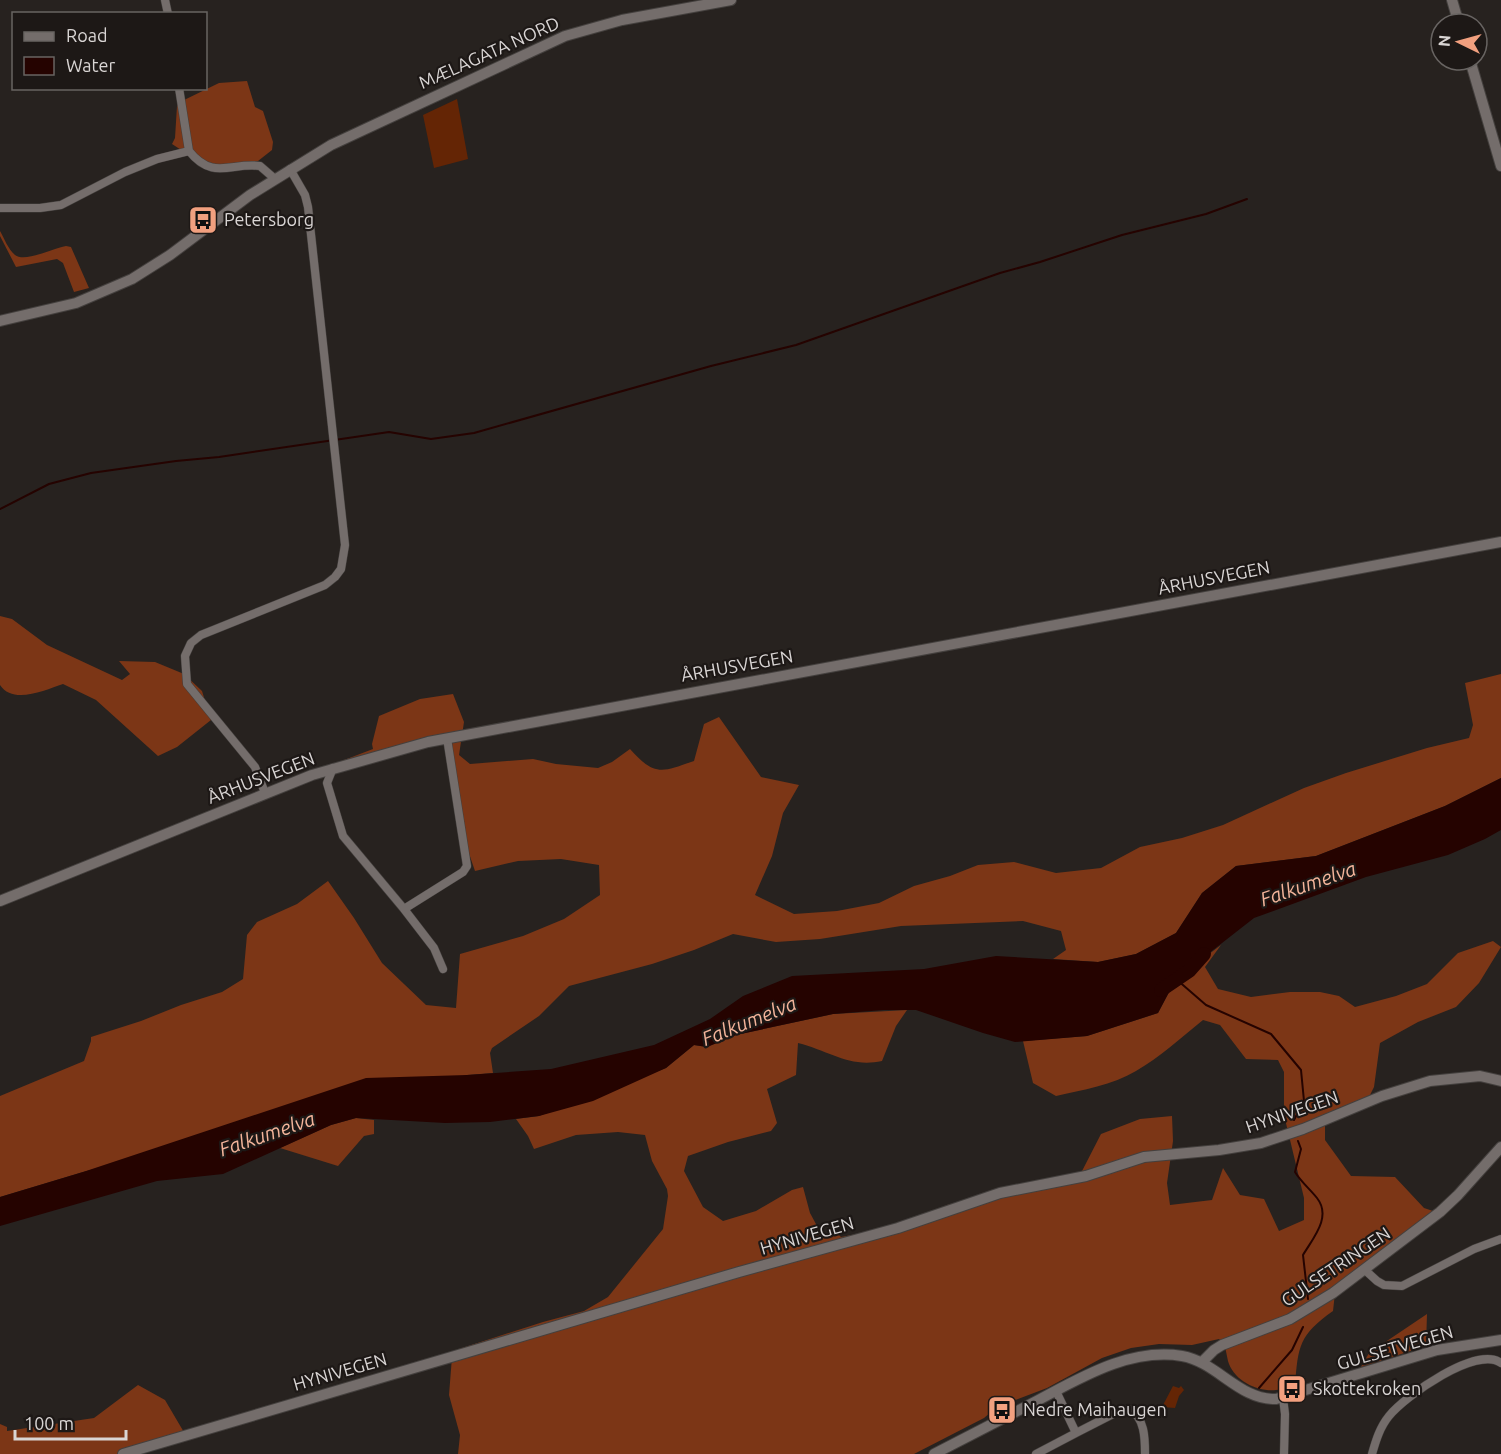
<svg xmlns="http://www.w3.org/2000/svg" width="1501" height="1454" font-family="Ubuntu,sans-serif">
<rect width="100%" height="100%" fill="#27221f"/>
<path fill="#642505" d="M457 99 468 159 434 168 423 115Z
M1173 1386 1179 1388 1181 1386 1184 1390 1179 1396 1175 1408 1162 1407Z"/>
<path fill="#7c3616" d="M247 81 255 107 263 111 273 142 272 150 258 161 220 166 198 161 172 144 175 138 177 106 180 102 219 83Z
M0 231C4 238 8 249 15 255 25 263 53 248 66 246L71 247 89 288 74 292 63 263 57 259 16 267 0 236Z
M0 616 12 619 47 645 122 680 130 674 119 661 155 662 184 674 202 691 211 720 177 747 158 756 96 700 63 684C45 690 13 705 0 685Z
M1501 674V778L1445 806 1316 856 1236 866 1202 893 1176 933 1136 954 1098 962 1053 959 1066 950 1061 931 1023 921 901 926 820 939 776 942 733 934 694 950 652 964 569 986 539 1016 492 1048 490 1053 493 1073 467 1075 83 1172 0 1197V1096L84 1061 91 1041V1037L141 1021 181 1005 222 992 243 979 247 935 257 922 297 904 328 881 354 918 382 963 426 1005 456 1008 460 954 523 936 564 919 600 895 599 865 561 859 518 861 475 871 463 836 450 740 247 797 373 749 372 744 379 716 420 699 453 694 464 722 459 755 470 764 533 759 556 764 598 768 612 762 630 749C655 777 662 772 694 761L704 724 719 717 761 777 799 785 783 813 772 856 755 895 794 914 837 911 879 903 914 886 950 876 978 865 1014 862 1056 873 1101 868 1140 847 1182 838 1223 825 1304 788 1346 773 1427 748 1469 738 1473 725 1465 683Z
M1493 941 1501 947 1479 983 1456 1007 1418 1022 1380 1043 1374 1087 1365 1105 1325 1124V1140L1351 1176 1395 1177 1424 1208 1445 1215 1371 1269 1335 1293 1333 1311C1299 1335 1298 1346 1295 1386 1289 1387 1282 1390 1276 1390 1259 1392 1236 1382 1229 1364 1226 1356 1227 1345 1219 1339L1192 1345 1159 1344 1131 1348 1102 1358 1047 1388 997 1407 984 1418 914 1454H458L460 1435 449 1395 452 1357 459 1349 543 1322 584 1311 608 1297 663 1229 668 1196 667 1189 652 1161 645 1135 618 1132 576 1135 534 1149 528 1136 516 1119 539 1116 666 1068 694 1045 707 1047 736 1035 833 1014 907 1010 896 1026 882 1061C849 1068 830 1051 798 1043L796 1075 767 1089 777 1123 771 1131 728 1142 688 1156 684 1171 703 1207 723 1221 756 1211 792 1190 803 1187 810 1213 823 1237 838 1234 841 1237 884 1229 924 1217 947 1205 1081 1173 1101 1134 1140 1119 1172 1116 1173 1141 1167 1183 1170 1205 1212 1200 1223 1168 1240 1195 1264 1199 1279 1231 1304 1220V1198L1284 1115V1072L1278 1060 1246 1059 1220 1025 1203 1020C1181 1038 1160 1057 1136 1071 1113 1085 1082 1090 1056 1096L1033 1083 1023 1041 1087 1036 1158 1013 1176 979 1221 945 1205 967 1218 989 1251 997 1290 992H1320L1339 996 1355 1007 1396 996 1427 984 1458 953Z
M356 1118 374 1120V1134L364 1136 338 1166 280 1148 331 1125Z
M1427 1314 1426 1346 1361 1367 1369 1353Z
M138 1385 165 1400 185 1434 138 1454H0V1424L7 1427V1431L94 1418Z"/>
<path fill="#250300" d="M1501 778V830L1485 839 1448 855 1366 877 1254 918 1176 979 1158 1013 1087 1036 1015 1042 983 1033 916 1010H884L833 1014 736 1035 707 1047 694 1045 666 1068 593 1101 539 1116 490 1122 445 1123 356 1118 331 1125 223 1174 157 1181 0 1226V1197L83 1172 366 1078 467 1075 551 1069 654 1045 710 1019 743 996 792 976 924 969 996 956 1098 962 1136 954 1176 933 1202 893 1236 866 1316 856 1445 806Z"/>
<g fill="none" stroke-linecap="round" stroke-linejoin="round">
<path stroke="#250300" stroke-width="2" d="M0 509 49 484 91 473 176 461 219 457 389 432 431 439 474 433 711 366 796 345 1000 273 1040 262 1122 235 1206 214 1247 199
M1176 979 1206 1005 1271 1034 1301 1070 1304 1101 1294 1120
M1298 1141 1301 1149 1295 1172C1301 1182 1310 1189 1317 1198 1332 1217 1313 1238 1303 1255L1308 1299
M1259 1388 1292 1350 1303 1327"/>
<path stroke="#250300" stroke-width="14" d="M1161 990 1189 971 1204 954"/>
<g stroke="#44403e" stroke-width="9">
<path id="street" d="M165 0 168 14
M179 88 189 151C213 181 231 162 260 166L275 179
M0 208H40L61 205 125 172 157 159 189 151
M333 768 327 783 343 836 404 909 463 872 467 866 447 738
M265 793 255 767 187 684 185 656 191 643 201 635 325 585 335 577 341 569 345 545 308 207 305 195 290 169
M404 909 434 948 443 969
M1365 1270 1377 1281 1384 1285 1402 1286 1474 1249 1501 1239
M1283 1398 1285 1414 1284 1454
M1076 1433 1119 1411 1129 1409C1145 1417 1145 1439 1145 1454
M1036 1454 1076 1433 1056 1391
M1372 1454C1376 1440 1380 1427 1389 1416 1405 1396 1477 1345 1501 1363"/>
</g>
<g stroke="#44403e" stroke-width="12">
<path id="secondary" d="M1452 0 1459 24
M1470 60 1501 166
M0 321 76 303 132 279 170 255 250 195 331 145 565 36 622 20 731 0
M0 901 312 775 428 742 1501 542
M1202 1362 1214 1350 1222 1345 1290 1319 1333 1293 1440 1212 1458 1195 1501 1147
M123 1454 739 1272 898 1228 1000 1193 1086 1176 1144 1157 1219 1150 1261 1143 1303 1129 1382 1096 1430 1081 1480 1076 1501 1081
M934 1454C965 1438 996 1422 1027 1406 1074 1382 1126 1347 1182 1356 1217 1362 1239 1400 1276 1399L1437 1350 1501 1340"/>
</g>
<use href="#street" stroke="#746d6b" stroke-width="8"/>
<use href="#secondary" stroke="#746d6b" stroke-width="10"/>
</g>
<defs>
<g id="bus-square" transform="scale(1.5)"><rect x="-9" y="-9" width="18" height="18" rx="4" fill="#f2a07f" stroke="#1d1816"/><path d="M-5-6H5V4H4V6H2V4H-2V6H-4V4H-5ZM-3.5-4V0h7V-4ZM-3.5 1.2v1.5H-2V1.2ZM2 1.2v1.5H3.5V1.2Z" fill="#111"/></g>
</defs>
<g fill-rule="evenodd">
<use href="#bus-square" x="203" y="220"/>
<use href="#bus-square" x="1292" y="1389"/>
<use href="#bus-square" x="1002" y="1410"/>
</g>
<g text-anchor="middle" stroke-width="4.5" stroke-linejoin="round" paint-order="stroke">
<g font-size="18" fill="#d9d5d4" stroke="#1d1816">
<text transform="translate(489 53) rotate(-24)" y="6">MÆLAGATA NORD</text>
<text transform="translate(1214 578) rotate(-11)" y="6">ÅRHUSVEGEN</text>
<text transform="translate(737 666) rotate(-10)" y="6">ÅRHUSVEGEN</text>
<text transform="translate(261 778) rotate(-21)" y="6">ÅRHUSVEGEN</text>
<text transform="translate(1292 1112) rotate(-19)" y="6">HYNIVEGEN</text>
<text transform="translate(807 1236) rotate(-16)" y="6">HYNIVEGEN</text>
<text transform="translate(1336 1267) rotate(-34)" y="6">GULSETRINGEN</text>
<text transform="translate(1395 1348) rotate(-16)" y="6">GULSETVEGEN</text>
<text transform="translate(340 1372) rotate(-16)" y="6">HYNIVEGEN</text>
</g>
<g font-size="18" fill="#d9d5d4" stroke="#1d1816" text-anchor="start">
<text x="224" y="226">Petersborg</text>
<text x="1313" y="1395">Skottekroken</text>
<text x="1023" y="1416">Nedre Maihaugen</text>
</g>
<g font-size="20" font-style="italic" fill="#f3b49a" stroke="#1d1816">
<text transform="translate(1308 884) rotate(-19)" y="7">Falkumelva</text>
<text transform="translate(749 1021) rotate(-22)" y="7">Falkumelva</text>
<text transform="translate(267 1134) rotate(-19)" y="7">Falkumelva</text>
</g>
</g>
<rect x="12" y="12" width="195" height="78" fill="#1d1816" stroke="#686462" stroke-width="1.5"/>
<rect x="24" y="32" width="30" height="9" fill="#746d6b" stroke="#686462" stroke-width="1.5"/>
<text x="66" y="42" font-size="18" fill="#d9d5d4">Road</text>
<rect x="24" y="57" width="30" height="18" fill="#250300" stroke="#686462" stroke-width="1.5"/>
<text x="66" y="72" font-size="18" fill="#d9d5d4">Water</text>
<g transform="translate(1459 42) rotate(275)"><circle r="28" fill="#1d1816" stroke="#686462" stroke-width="1.5"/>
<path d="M0-4.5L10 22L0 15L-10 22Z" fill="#f2a07f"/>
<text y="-9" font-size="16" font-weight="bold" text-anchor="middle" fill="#d9d5d4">N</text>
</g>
<path d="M15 1430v9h111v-9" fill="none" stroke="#d9d5d4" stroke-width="3"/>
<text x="24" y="1430" font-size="18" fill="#d9d5d4" stroke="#1d1816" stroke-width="4.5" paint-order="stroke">100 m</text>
</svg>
